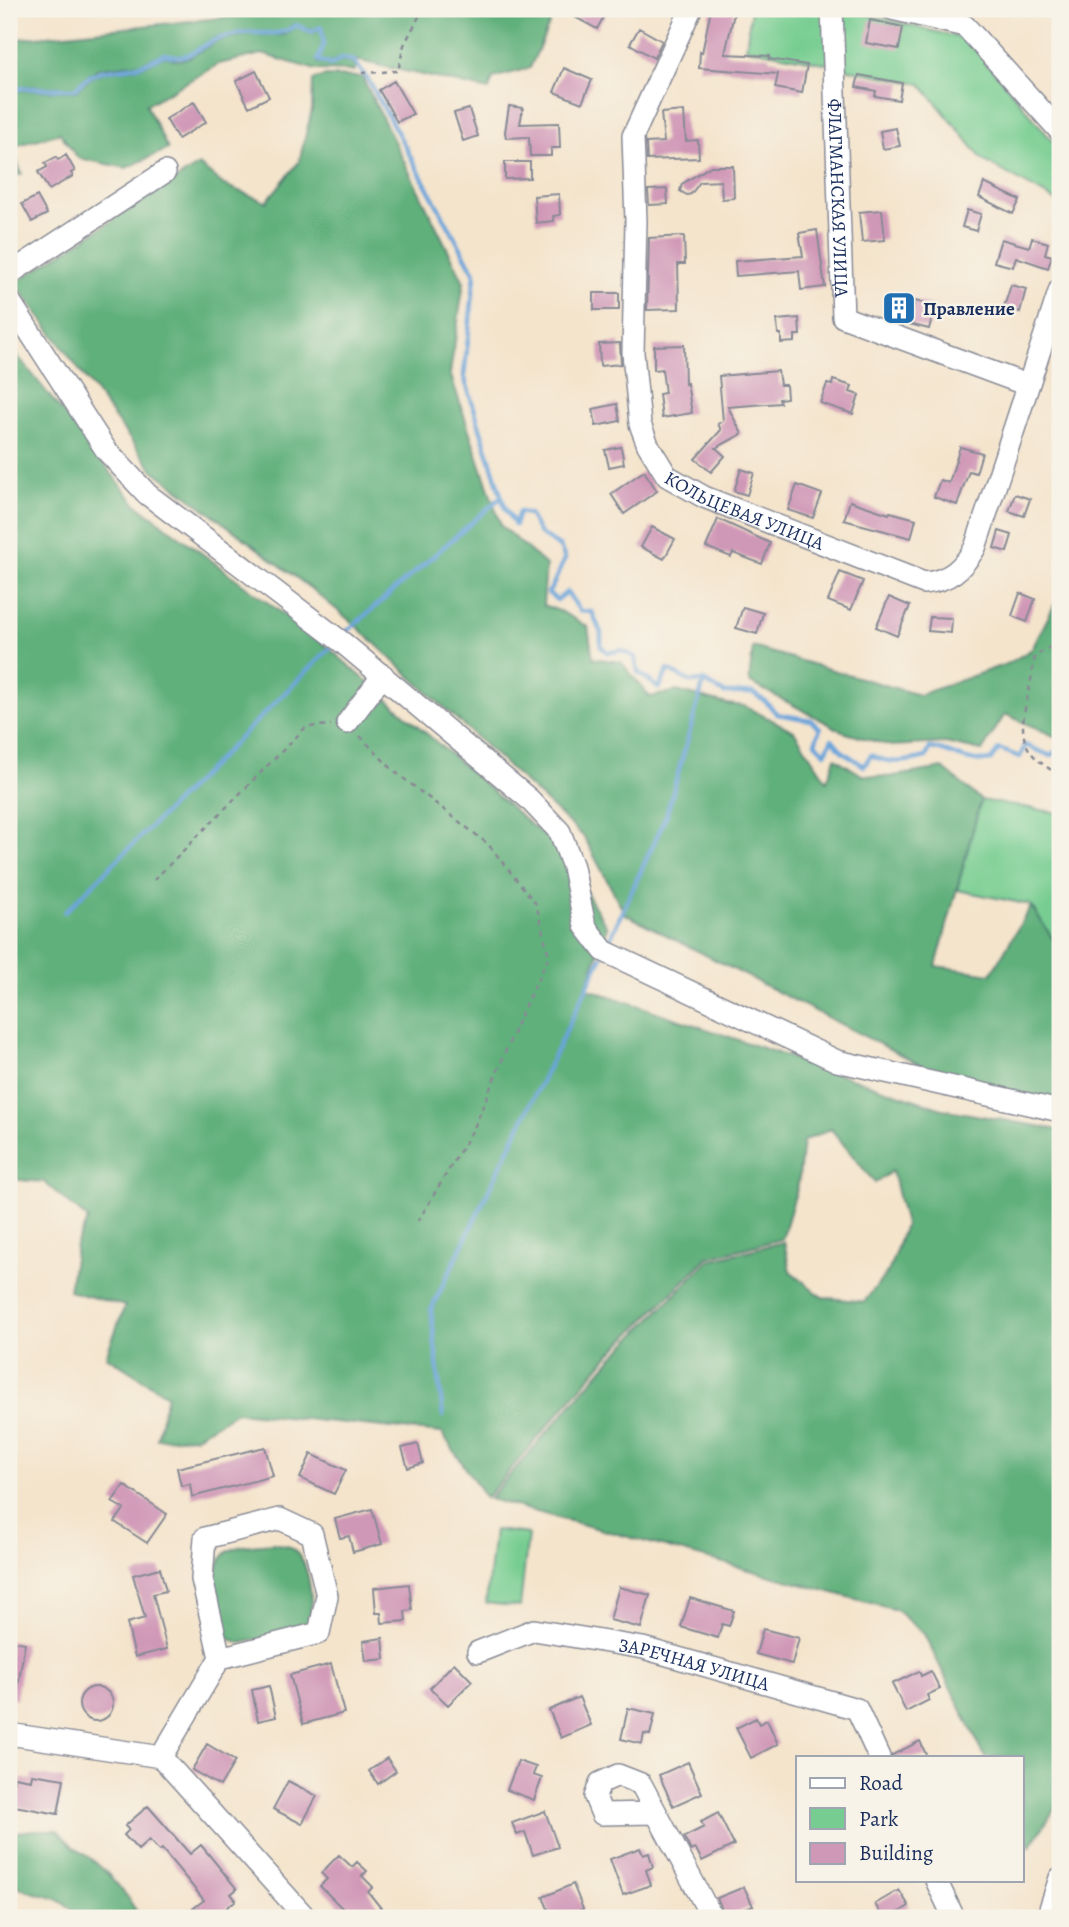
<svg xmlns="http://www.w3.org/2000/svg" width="1069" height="1927" font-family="Alegreya,serif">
<rect width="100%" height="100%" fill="#f7f3e8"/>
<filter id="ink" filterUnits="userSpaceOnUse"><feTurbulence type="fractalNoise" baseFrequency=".0143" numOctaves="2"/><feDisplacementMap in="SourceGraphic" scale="14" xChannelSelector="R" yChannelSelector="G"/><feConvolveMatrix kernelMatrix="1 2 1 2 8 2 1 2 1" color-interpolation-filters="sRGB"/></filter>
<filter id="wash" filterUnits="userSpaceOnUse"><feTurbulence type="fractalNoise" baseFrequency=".00686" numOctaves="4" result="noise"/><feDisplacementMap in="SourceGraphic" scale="28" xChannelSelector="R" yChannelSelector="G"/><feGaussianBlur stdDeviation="1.57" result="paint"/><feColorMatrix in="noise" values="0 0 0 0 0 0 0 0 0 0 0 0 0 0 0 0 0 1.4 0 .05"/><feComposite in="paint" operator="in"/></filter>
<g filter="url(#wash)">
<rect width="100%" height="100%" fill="#f4e4cc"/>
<path fill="#77cd91" stroke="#497e78" stroke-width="2" d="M751 9H825L829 64 746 48Z
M844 9 969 40 1053 142 1060 146V203L983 160 921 84 841 68 839 13Z
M981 800 1060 813V950L1031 905 957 890Z
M494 1530 528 1534 520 1607 486 1603Z"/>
<path fill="#61b07b" stroke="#3e706c" stroke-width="2" d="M307 9H556L530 68 493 78 489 90 342 57 330 63 319 60 325 43 322 26 311 30 294 24 283 32 259 33 246 31 215 38 189 54 178 57 163 53 142 63 99 68 82 80 75 88 21 86 9 90V40Z
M296 26 311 34 321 29 323 43 317 62 331 66 342 60 353 63 356 67 354 71 316 70 262 54 219 64 146 105 168 149 126 168 78 158 60 133 11 147 22 174 9 177V93L22 90 76 91C102 63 113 75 143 66 150 63 157 59 164 56L179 60 190 57 217 41 247 34 285 35Z
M325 76 362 77 464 282 450 373 501 526 546 565 543 605 562 612 588 627 593 658 621 662 650 697 677 691 727 704 744 706 794 731 827 781 835 758 862 775 888 777 943 768 981 800 936 966 991 974 1031 906 1060 950V1102L950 1080 625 914 584 837 354 624 314 591 153 470 15 283 199 165 224 185 266 202 299 162 312 110 313 80Z
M9 345 136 504 330 649 562 852 607 927 586 988 942 1109 1060 1130V1801L1030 1847 1022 1830V1757H985L924 1634 896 1610 489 1499 611 1359 709 1260 784 1242 790 1271 822 1297 864 1302 889 1270 905 1225 892 1171 875 1183 831 1129 803 1141 798 1185 782 1239 708 1257 607 1357 486 1498 442 1433 236 1412 195 1437 157 1439 167 1395 106 1356 125 1306 69 1291 76 1245 88 1219 44 1182 9 1179Z
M1060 594V736L1056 737 1005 714 982 751 945 743 891 746 846 733 749 682 753 647 919 695 1009 663 1032 649Z
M273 1543C278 1544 286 1545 290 1547 312 1560 312 1601 311 1623L301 1631 241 1643 229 1639C219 1620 207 1572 225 1554 235 1544 259 1545 273 1543Z
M33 1830H58C68 1843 74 1847 87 1856 108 1871 128 1895 140 1918H80C72 1909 60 1899 47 1896 31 1891 19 1893 9 1875V1833Z"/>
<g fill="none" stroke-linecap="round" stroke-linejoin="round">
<path stroke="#6aa4da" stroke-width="4.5" d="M9 91 21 88 75 89C100 62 113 74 143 64 150 62 157 57 164 54 191 61 193 50 215 40 223 37 234 35 242 33 264 30 275 40 296 25L311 32 321 27 324 44 318 60 331 65 342 58 354 61 369 81 475 274 464 376 505 508 515 525 519 512 529 514 540 534 560 547 565 559C558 570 556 582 548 593L557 600 567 592 580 611 592 612 601 633V646L608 653 621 650 635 657 638 672 659 688 668 670 691 682 704 681 724 693H753L766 702 777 714 811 720 820 728 815 743 825 753 832 739 842 751 864 766 871 755C889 765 907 762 926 757L930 748C954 751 966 765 991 760L999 749 1020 757 1025 745 1051 756 1060 749
M344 634 501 497
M65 912 333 645
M607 945 666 816 704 681
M443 1416 431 1310 602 956"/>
</g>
<g id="blocks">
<path fill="#d098b7" d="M560 9H608L597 29Z
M711 9H735L725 54 770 56 769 59 807 65 802 93 775 88 778 74 699 68 700 52 702 53Z
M870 20 903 27 899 49 866 43Z
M639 28 662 41 654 58 630 44Z
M564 68 592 80 582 103 554 92Z
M256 71 269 97 249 107 236 81Z
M859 75 902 83 899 100 875 96 876 91 856 87Z
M394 81 413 114 397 122 379 90Z
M194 102 206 122 178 139 166 119Z
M509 106 523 108 520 124 559 123 560 148H551V156H530L529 137 506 138 505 132Z
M469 109 478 136 463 141 454 113Z
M684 111 686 141 698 140 699 158 647 160 646 143 664 142 661 113Z
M896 128 900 146 883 149 880 131Z
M66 155 75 171 71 173 73 176 49 190 38 172 47 167 45 163 56 157 58 160Z
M505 162H530V178L505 179Z
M711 166H733L734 198 722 199 721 181 700 182 691 194 687 195 680 191 682 184Z
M984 183 1020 200 1013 214 979 197Z
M667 189 668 204 649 205 648 190Z
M559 194 560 215 553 216 554 221 536 223 534 196Z
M37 196 47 214 32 222 22 204Z
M882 210 885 240 862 242 859 212Z
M967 210 981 214 976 231 962 227Z
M817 230 825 287 801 290 799 271 736 276 735 261 803 256 799 233Z
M684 236 685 264H678L679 309 647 310 649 238Z
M1032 238 1048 243 1045 254 1052 256 1048 268 1016 257 1013 267 994 262 1001 239 1029 247Z
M1011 285 1026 289 1020 312 1004 307Z
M594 293H619V310H594Z
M915 301 935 306 929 329 909 324Z
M799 318 800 335H795V342L781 343V334H778L777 320Z
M620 343 621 364 600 366 599 344Z
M684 345 685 384 687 383 692 413 662 418 659 394 665 393 662 369 654 370V346Z
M778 371 780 385H786L787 398 779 399 780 403 728 407 742 434 716 448 725 456 711 472 695 459 721 430 718 424 723 421 719 376Z
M833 380 852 386 850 392 859 395 853 414 820 403 827 384 832 385Z
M617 404 620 421 596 426 593 409Z
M621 447 624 464 609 467 605 450Z
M960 447 982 453 976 473 969 471 957 505 934 497 940 480 949 483Z
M741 469 754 473 747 495 734 491Z
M644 471 657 491 624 514 611 494Z
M797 485 822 494 813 518 788 510Z
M1015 494 1030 499 1024 516 1009 511Z
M850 501 889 514 890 512 916 519 911 538 844 520Z
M718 519 770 543 762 564 733 553 731 557 706 547Z
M652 527 675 539 664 559 641 547Z
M999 531 1012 535 1007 552 994 548Z
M840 572 863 581 851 610 828 601Z
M1020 593 1035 599 1027 622 1012 616Z
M889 597 910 606 897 636 876 627Z
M743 607 763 613 757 634 736 628Z
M930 617 952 618 951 633 928 631Z
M418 1444 423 1463 408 1468 402 1448Z
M265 1447 273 1476 192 1497 190 1484 181 1486 177 1468Z
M311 1454 346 1470 334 1494 300 1478Z
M124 1485 167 1514 147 1543 115 1522 124 1509 112 1502Z
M372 1509 382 1544 353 1552 349 1536 340 1538 335 1519Z
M160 1568 166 1591 153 1594 167 1649 135 1657 127 1623 145 1618 133 1575Z
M409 1584 412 1610 405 1611 406 1621 382 1623 381 1613H376L374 1588Z
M619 1587 650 1595 641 1628 610 1620Z
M690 1598 734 1611 729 1626 722 1624 718 1638 681 1627Z
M763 1629 799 1638 792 1664 756 1654Z
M383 1638 385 1659 366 1661 363 1641Z
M9 1640 25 1643 16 1699 9 1698Z
M454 1663 472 1681 448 1705 430 1688Z
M331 1664 344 1713 303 1724 290 1675Z
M919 1671 921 1676 931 1671 940 1689 927 1695 929 1700 906 1712 892 1684Z
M269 1686 276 1717 258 1721 252 1690Z
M79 1704a17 17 0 1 1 34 0a17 17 0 1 1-34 0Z
M579 1697 591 1725 561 1738 549 1710Z
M628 1708 655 1714 650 1735 644 1734 642 1744 621 1739Z
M756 1718 759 1724 767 1720 778 1744 751 1758 736 1728Z
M920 1741 927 1757H892V1755Z
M207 1744 235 1761 220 1786 192 1770Z
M387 1758 396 1771 378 1784 369 1771Z
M518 1761 536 1767 533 1775 542 1778 534 1800 507 1790Z
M688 1762 702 1793 673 1806 659 1775Z
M32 1774 64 1779 58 1814 9 1805 14 1777 31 1780Z
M288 1781 317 1796 302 1824 273 1809Z
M148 1806 190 1854 201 1845 237 1889 231 1894 236 1900 215 1918H181L204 1900 162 1849 159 1851 149 1840 138 1850 124 1835 129 1830 125 1826Z
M545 1811 558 1847 533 1855 525 1832 517 1835 512 1823Z
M718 1813 734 1845 702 1861 696 1849 691 1851 684 1837 704 1827 701 1822Z
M640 1848 643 1855 649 1853 653 1867 646 1870 651 1885 623 1895 610 1859Z
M339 1855 352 1867 357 1862 367 1871 362 1876 373 1887 368 1892 389 1918H352L320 1886 327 1879 321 1873Z
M573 1884 583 1909 563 1918H552L543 1897Z
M744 1887 753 1906 726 1918 717 1898Z
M899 1890 909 1906 889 1918H883L875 1904Z"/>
</g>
</g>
<g filter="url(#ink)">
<use href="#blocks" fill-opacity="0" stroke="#888a95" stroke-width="2"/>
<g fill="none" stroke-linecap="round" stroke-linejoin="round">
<g stroke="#888a95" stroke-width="24">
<g id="minor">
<path id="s1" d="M691 9 633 136 636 221 633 353 640 424 648 445 667 476 704 497 924 583C949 581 962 569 975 548L1060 289"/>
<path id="s2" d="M832 9 843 317 1027 385"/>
<path d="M892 9 965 26 1060 131"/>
<path d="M9 274 165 172"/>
<path d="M9 300 106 450 147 494 343 643 529 799 560 832 573 867 585 926 604 951 837 1061 1060 1111"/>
<path d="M347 723 383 675"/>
<path id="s3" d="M478 1652 534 1630 643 1648 857 1709 879 1757"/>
<path d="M9 1734 161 1757 220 1658 202 1579 205 1538 280 1519 312 1534 327 1596 319 1633 220 1658"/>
<path d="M161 1757 306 1918"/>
<path d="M655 1813 602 1814 595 1797 600 1783 618 1775 641 1784 712 1918"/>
<path d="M936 1880 954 1918"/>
<path d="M1047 1918 1060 1878"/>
</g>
</g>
<path stroke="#888a95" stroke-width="2.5" stroke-dasharray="5 5" stroke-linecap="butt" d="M362 73 398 71 404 45 423 9
M1060 641 1035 656C1032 667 1032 679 1029 689 1021 727 1015 748 1053 771L1060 769
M360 736 394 771 488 844 536 904 549 956 521 1014 474 1128 418 1221
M154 880 306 727 331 725"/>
<use href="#minor" stroke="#fff" stroke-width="21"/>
</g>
</g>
<defs>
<g id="building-square" transform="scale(1.75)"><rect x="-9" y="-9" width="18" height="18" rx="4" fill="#1f6fb2" stroke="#f7f3e8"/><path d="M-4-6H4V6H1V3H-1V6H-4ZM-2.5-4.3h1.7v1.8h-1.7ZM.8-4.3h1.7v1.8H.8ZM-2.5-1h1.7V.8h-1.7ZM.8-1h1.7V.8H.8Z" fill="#fff"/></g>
</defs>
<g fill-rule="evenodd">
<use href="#building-square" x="899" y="308"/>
</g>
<g text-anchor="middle" stroke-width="5" stroke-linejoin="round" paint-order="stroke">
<g font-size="19" fill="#1b2f5e" stroke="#f7f3e8">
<text dy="7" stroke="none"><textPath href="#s2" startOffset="189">ФЛАГМАНСКАЯ УЛИЦА</textPath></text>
<text dy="7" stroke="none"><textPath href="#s1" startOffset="572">КОЛЬЦЕВАЯ УЛИЦА</textPath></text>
<text dy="7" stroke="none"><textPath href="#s3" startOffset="224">ЗАРЕЧНАЯ УЛИЦА</textPath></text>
</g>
<g font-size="19" font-weight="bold" fill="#1b2f5e" stroke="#f7f3e8" text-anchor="start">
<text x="923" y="315">Правление</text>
</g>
</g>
<rect width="1069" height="1927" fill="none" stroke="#f7f3e8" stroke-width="35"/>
<rect x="796" y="1756" width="228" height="126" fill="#f7f3e8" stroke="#9fa5b1" stroke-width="2"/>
<rect x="810" y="1778" width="35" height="10" fill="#ffffff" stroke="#9fa5b1" stroke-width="2"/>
<text x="859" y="1790" font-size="21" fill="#1b2f5e">Road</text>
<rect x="810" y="1808" width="35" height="21" fill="#77cd91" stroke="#9fa5b1" stroke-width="2"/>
<text x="859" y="1826" font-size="21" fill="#1b2f5e">Park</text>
<rect x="810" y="1843" width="35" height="21" fill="#d098b7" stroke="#9fa5b1" stroke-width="2"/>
<text x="859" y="1860" font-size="21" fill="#1b2f5e">Building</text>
</svg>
